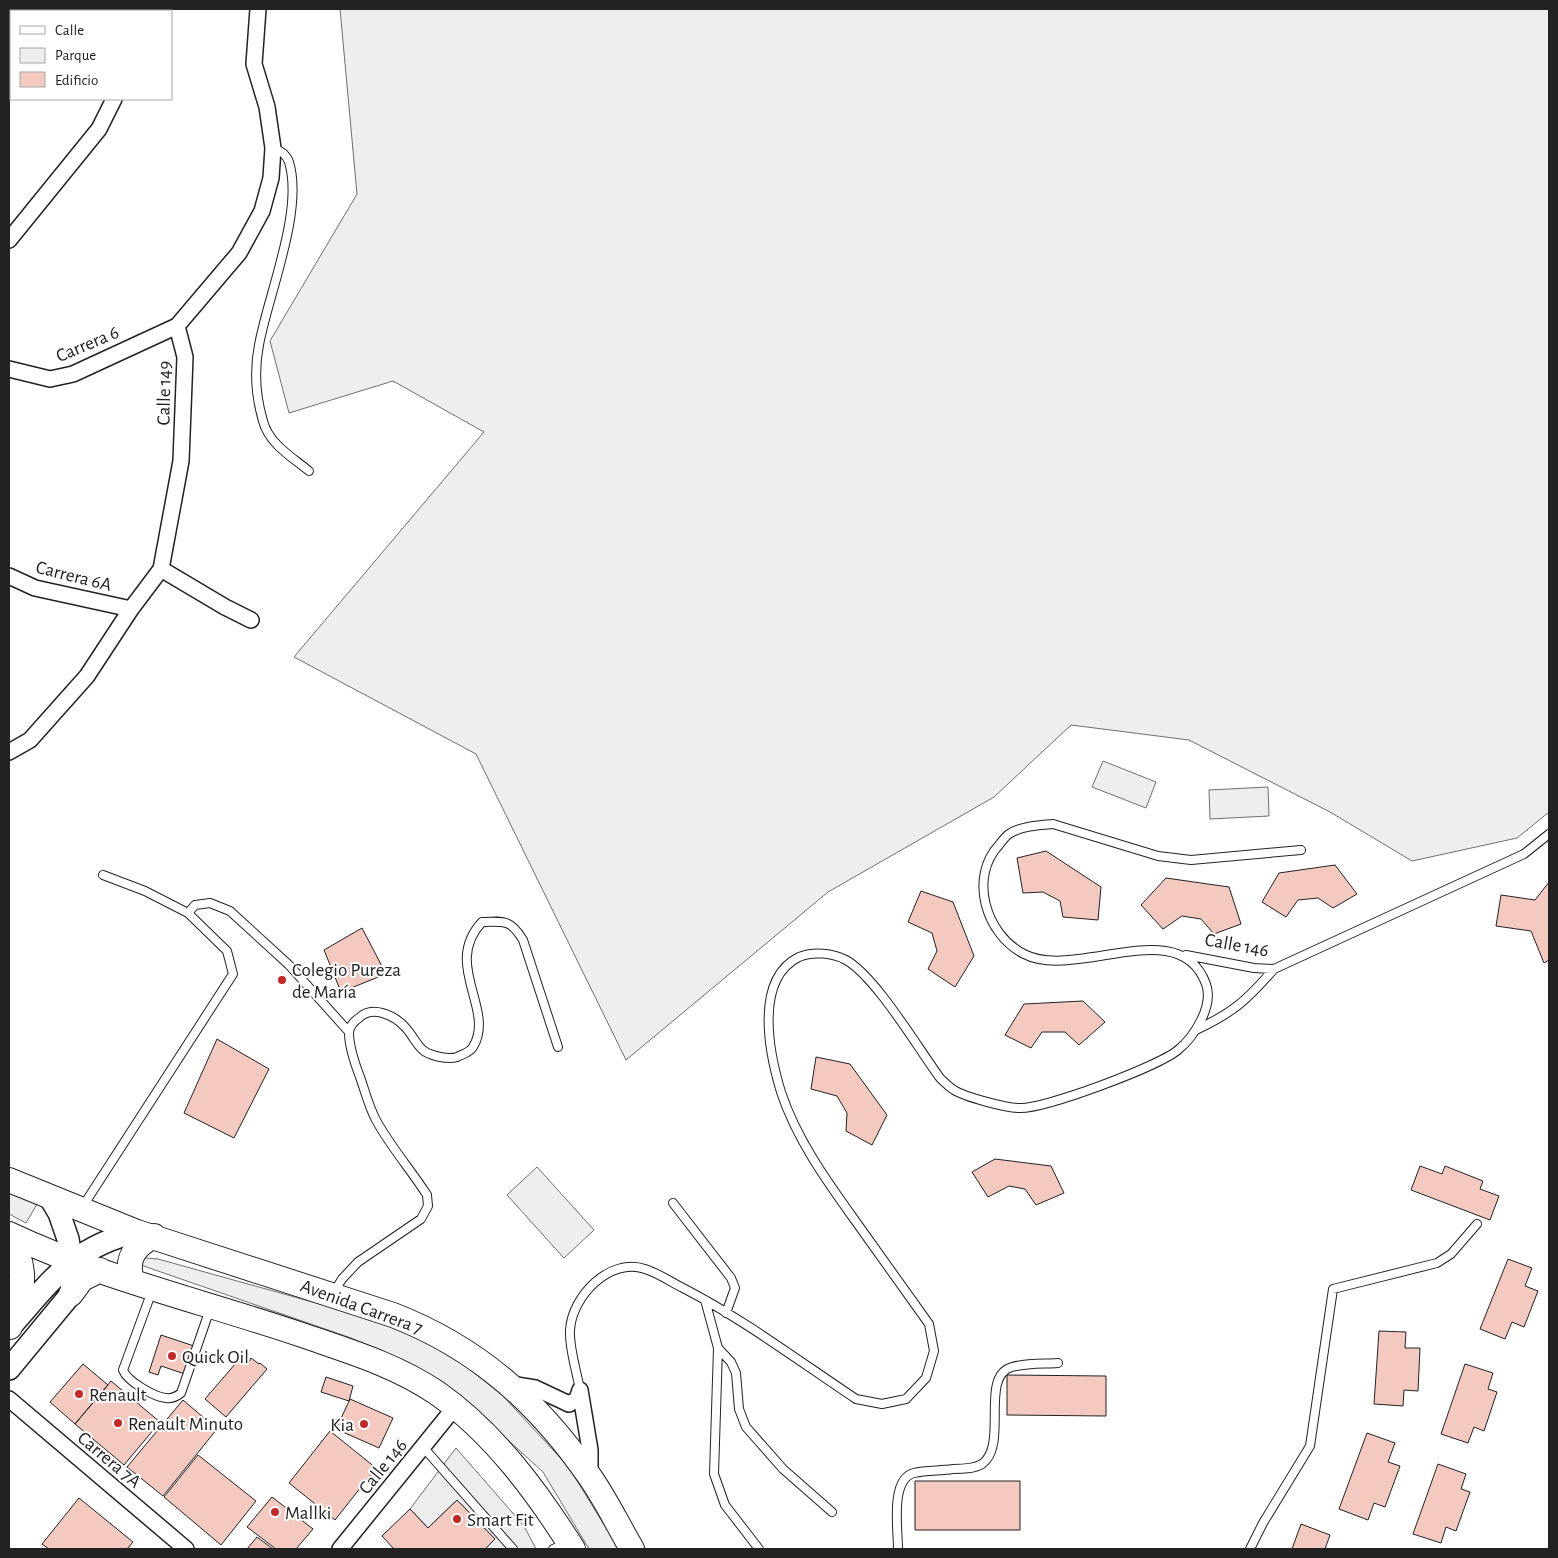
<svg xmlns="http://www.w3.org/2000/svg" width="1558" height="1558" font-family="'Alegreya Sans',sans-serif">
<rect width="100%" height="100%" fill="#fff"/>
<path fill="#eee" stroke="#6f6f6f" d="M340 9H1549V812L1517 838 1412 861 1330 812 1189 740 1071 725 994 797 828 892 626 1060 476 754 294 657 484 432 393 381 289 413 270 341 357 194Z
M1103 761 1156 782 1146 808 1092 787Z
M1268 787 1269 816 1210 819 1209 790Z
M537 1167 594 1230 564 1258 507 1195Z
M9 1184 37 1204 26 1223 9 1214Z
M146 1258 158 1259 363 1316 417 1337 454 1357 502 1395 568 1466 619 1549H589L543 1472 453 1390 404 1361 351 1338 135 1263Z"/>
<path fill="#ededed" stroke="#6f6f6f" d="M456 1448 524 1526 536 1549H485L495 1539 457 1500 428 1528 410 1509Z"/>
<path fill="#f3c9c0" stroke="#222" d="M1046 851 1101 887 1098 920 1063 917 1060 901 1043 892 1023 893 1017 858Z
M1335 865 1357 894 1333 908 1318 898 1298 900 1286 917 1262 902 1279 873Z
M1166 878 1229 887 1241 924 1214 934 1201 919 1182 916 1163 929 1141 905Z
M1549 882V960L1544 963 1531 931 1496 926 1501 895 1535 900Z
M921 891 953 902 974 956 955 987 928 969 937 951 932 933 908 922Z
M362 928 386 974 341 992 324 950Z
M1083 1001 1105 1022 1079 1045 1065 1032H1042L1031 1048 1005 1035 1024 1004Z
M217 1039 269 1069 234 1138 184 1113Z
M816 1057 850 1064 887 1115 872 1145 846 1131 847 1113 837 1096 811 1089Z
M995 1159 1051 1166 1064 1193 1036 1205 1025 1189 1009 1186 988 1197 972 1172Z
M1420 1166 1442 1174 1445 1166 1483 1181 1480 1189 1499 1196 1490 1220 1411 1190Z
M1508 1259 1532 1268 1525 1286 1538 1291 1524 1327 1512 1322 1505 1339 1480 1329Z
M1379 1331 1406 1332 1405 1348H1420L1418 1391 1404 1390 1403 1406 1374 1404Z
M161 1335 194 1346 185 1374 161 1366 158 1375 149 1372Z
M242 1356 249 1362 251 1358 259 1364 260 1363 267 1369 226 1417 205 1399Z
M83 1364 108 1385 75 1424 50 1402Z
M1465 1364 1493 1373 1488 1389 1497 1392 1484 1431 1474 1427 1468 1443 1441 1434Z
M1007 1375 1106 1376V1416L1007 1415Z
M326 1377 353 1386 349 1401 321 1392Z
M111 1381 160 1422 124 1465 75 1424Z
M350 1399 393 1418 379 1448 336 1429Z
M183 1400 217 1429 163 1496 127 1467Z
M330 1431 376 1468 335 1520 289 1483Z
M1367 1433 1395 1443 1388 1462 1400 1466 1385 1507 1374 1503 1368 1520 1339 1509Z
M198 1455 256 1501 221 1545 164 1497Z
M1438 1464 1466 1474 1461 1489 1470 1492 1456 1531 1446 1527 1441 1543 1413 1534Z
M915 1481H1020V1530H915Z
M272 1497 313 1529 296 1549H276L247 1527Z
M79 1498 133 1542 127 1549H49L42 1544Z
M457 1500 495 1539 485 1549H394L382 1536 410 1509 428 1528Z
M1301 1524 1330 1535 1325 1549H1292Z
M257 1537 273 1549H247Z"/>
<g fill="none" stroke-linecap="round" stroke-linejoin="round">
<g stroke="#222" stroke-width="10">
<path id="lane" d="M273 148C281 151 286 154 289 162 304 211 268 295 259 345 254 370 256 397 263 421 269 444 292 457 309 471
M188 913 195 905 210 903 230 911 289 965 349 1032
M1186 955 1254 968 1274 969 1524 854 1549 834
M1196 1030C1234 1012 1247 1000 1274 969
M673 1203 731 1278 735 1288 726 1313
M83 1206 233 974 227 951 188 913 145 891 103 875
M152 1291 123 1370C127 1381 154 1397 166 1398 172 1399 176 1397 181 1393L210 1309
M334 1292 342 1279 358 1262 421 1219 428 1206 427 1195C411 1170 390 1146 376 1120 369 1107 365 1091 360 1077 355 1064 349 1048 349 1033 349 1027 354 1021 359 1018 372 1005 394 1015 405 1027 412 1034 417 1046 424 1051 432 1056 448 1060 457 1057 463 1054 469 1053 473 1047 496 1009 442 965 482 922 505 921 511 920 523 940L558 1047
M705 1300 718 1348 714 1474 725 1505 759 1549
M718 1348 731 1362 736 1373 739 1409 746 1427 783 1469 832 1512
M580 1390C577 1372 569 1349 570 1330 572 1296 610 1257 645 1269 658 1273 671 1282 683 1288 743 1319 799 1361 856 1399L882 1404 906 1399 926 1378 934 1351 929 1324C904 1289 879 1254 854 1219 826 1180 796 1138 781 1092 769 1053 754 979 799 957 813 951 833 953 846 960 876 977 918 1048 940 1078 944 1082 949 1087 954 1090 965 1097 1006 1108 1019 1108 1045 1109 1157 1067 1178 1050 1194 1037 1214 1006 1206 984 1180 912 1076 981 1024 954 985 934 969 877 999 845 1002 841 1006 836 1009 834 1021 826 1040 825 1053 824L1158 856 1191 860 1301 850
M423 1447 513 1549
M553 1549 567 1543
M898 1549C898 1529 890 1479 914 1473 926 1470 940 1471 953 1469 962 1469 974 1469 982 1464 1009 1445 979 1376 1012 1367 1026 1363 1044 1364 1058 1363
M1250 1549 1263 1523 1310 1446 1333 1289 1437 1263 1451 1254 1477 1224"/>
</g>
<g stroke="#222" stroke-width="18">
<path id="street" d="M142 11V9
M9 240 99 129 114 99
M9 369 50 379 73 374 177 326 239 253 262 211 271 178 273 148 267 107 254 64 258 9
M161 569 225 607 251 620
M9 576 35 588 131 609
M9 752 30 740 87 676 131 609 161 569 181 461 185 357 177 326
M510 1384 535 1388 569 1404 577 1399 580 1390
M580 1390 590 1450V1478
M9 1399 186 1549
M340 1549 455 1407"/>
</g>
<g stroke="#222" stroke-width="24">
<path id="secondary" d="M11 1326C51 1281 74 1246 137 1232
M9 1369 71 1294 73 1268 68 1239 59 1213 50 1198"/>
</g>
<g stroke="#222" stroke-width="26">
<path id="primary" d="M9 1180 137 1232 393 1315C478 1348 538 1402 590 1477 606 1500 618 1525 632 1549
M9 1234C102 1278 205 1302 302 1335 348 1351 396 1365 437 1393 494 1433 537 1492 573 1549
M9 1240C31 1268 21 1296 10 1327
M132 1280C125 1258 135 1246 154 1236
M71 1294 82 1279 100 1270"/>
</g>
<use href="#lane" stroke="#fff" stroke-width="8"/>
<use href="#street" stroke="#fff" stroke-width="15"/>
<use href="#secondary" stroke="#fff" stroke-width="21"/>
<use href="#primary" stroke="#fff" stroke-width="24"/>
</g>
<g fill="#c62828" stroke="#fff" stroke-width="2">
<circle cx="282" cy="980" r="5"/>
<circle cx="172" cy="1356" r="5"/>
<circle cx="79" cy="1394" r="5"/>
<circle cx="118" cy="1423" r="5"/>
<circle cx="364" cy="1424" r="5"/>
<circle cx="275" cy="1512" r="5"/>
<circle cx="457" cy="1519" r="5"/>
</g>
<g text-anchor="middle" stroke-width="4" stroke-linejoin="round" paint-order="stroke">
<g font-size="19" fill="#222" stroke="#fff">
<text transform="translate(87 343) rotate(-23)" y="7">Carrera 6</text>
<text transform="translate(163 393) rotate(-89)" y="7">Calle 149</text>
<text transform="translate(74 575) rotate(14)" y="7">Carrera 6A</text>
<text transform="translate(1237 944) rotate(10)" y="7">Calle 146</text>
<text transform="translate(362 1306) rotate(20)" y="7">Avenida Carrera 7</text>
<text transform="translate(110 1459) rotate(40)" y="7">Carrera 7A</text>
<text transform="translate(382 1466) rotate(-51)" y="7">Calle 146</text>
</g>
<g font-size="19" fill="#222" stroke="#fff" text-anchor="start">
<text x="292" y="976">Colegio Pureza<tspan x="292" dy="22">de María</tspan></text>
<text x="182" y="1363">Quick Oil</text>
<text x="89" y="1401">Renault</text>
<text x="128" y="1430">Renault Minuto</text>
<text x="354" y="1431" text-anchor="end">Kia</text>
<text x="285" y="1519">Mallki</text>
<text x="467" y="1526">Smart Fit</text>
</g>
</g>
<rect width="1558" height="1558" fill="none" stroke="#222222" stroke-width="20"/>
<rect x="10" y="10" width="162" height="90" fill="#ffffff" stroke="#a7a7a7"/>
<rect x="20" y="26" width="25" height="8" fill="#ffffff" stroke="#a7a7a7"/>
<text x="55" y="35" font-size="15" fill="#222222">Calle</text>
<rect x="20" y="48" width="25" height="15" fill="#eeeeee" stroke="#a7a7a7"/>
<text x="55" y="60" font-size="15" fill="#222222">Parque</text>
<rect x="20" y="72" width="25" height="15" fill="#f3c9c0" stroke="#a7a7a7"/>
<text x="55" y="85" font-size="15" fill="#222222">Edificio</text>
</svg>
